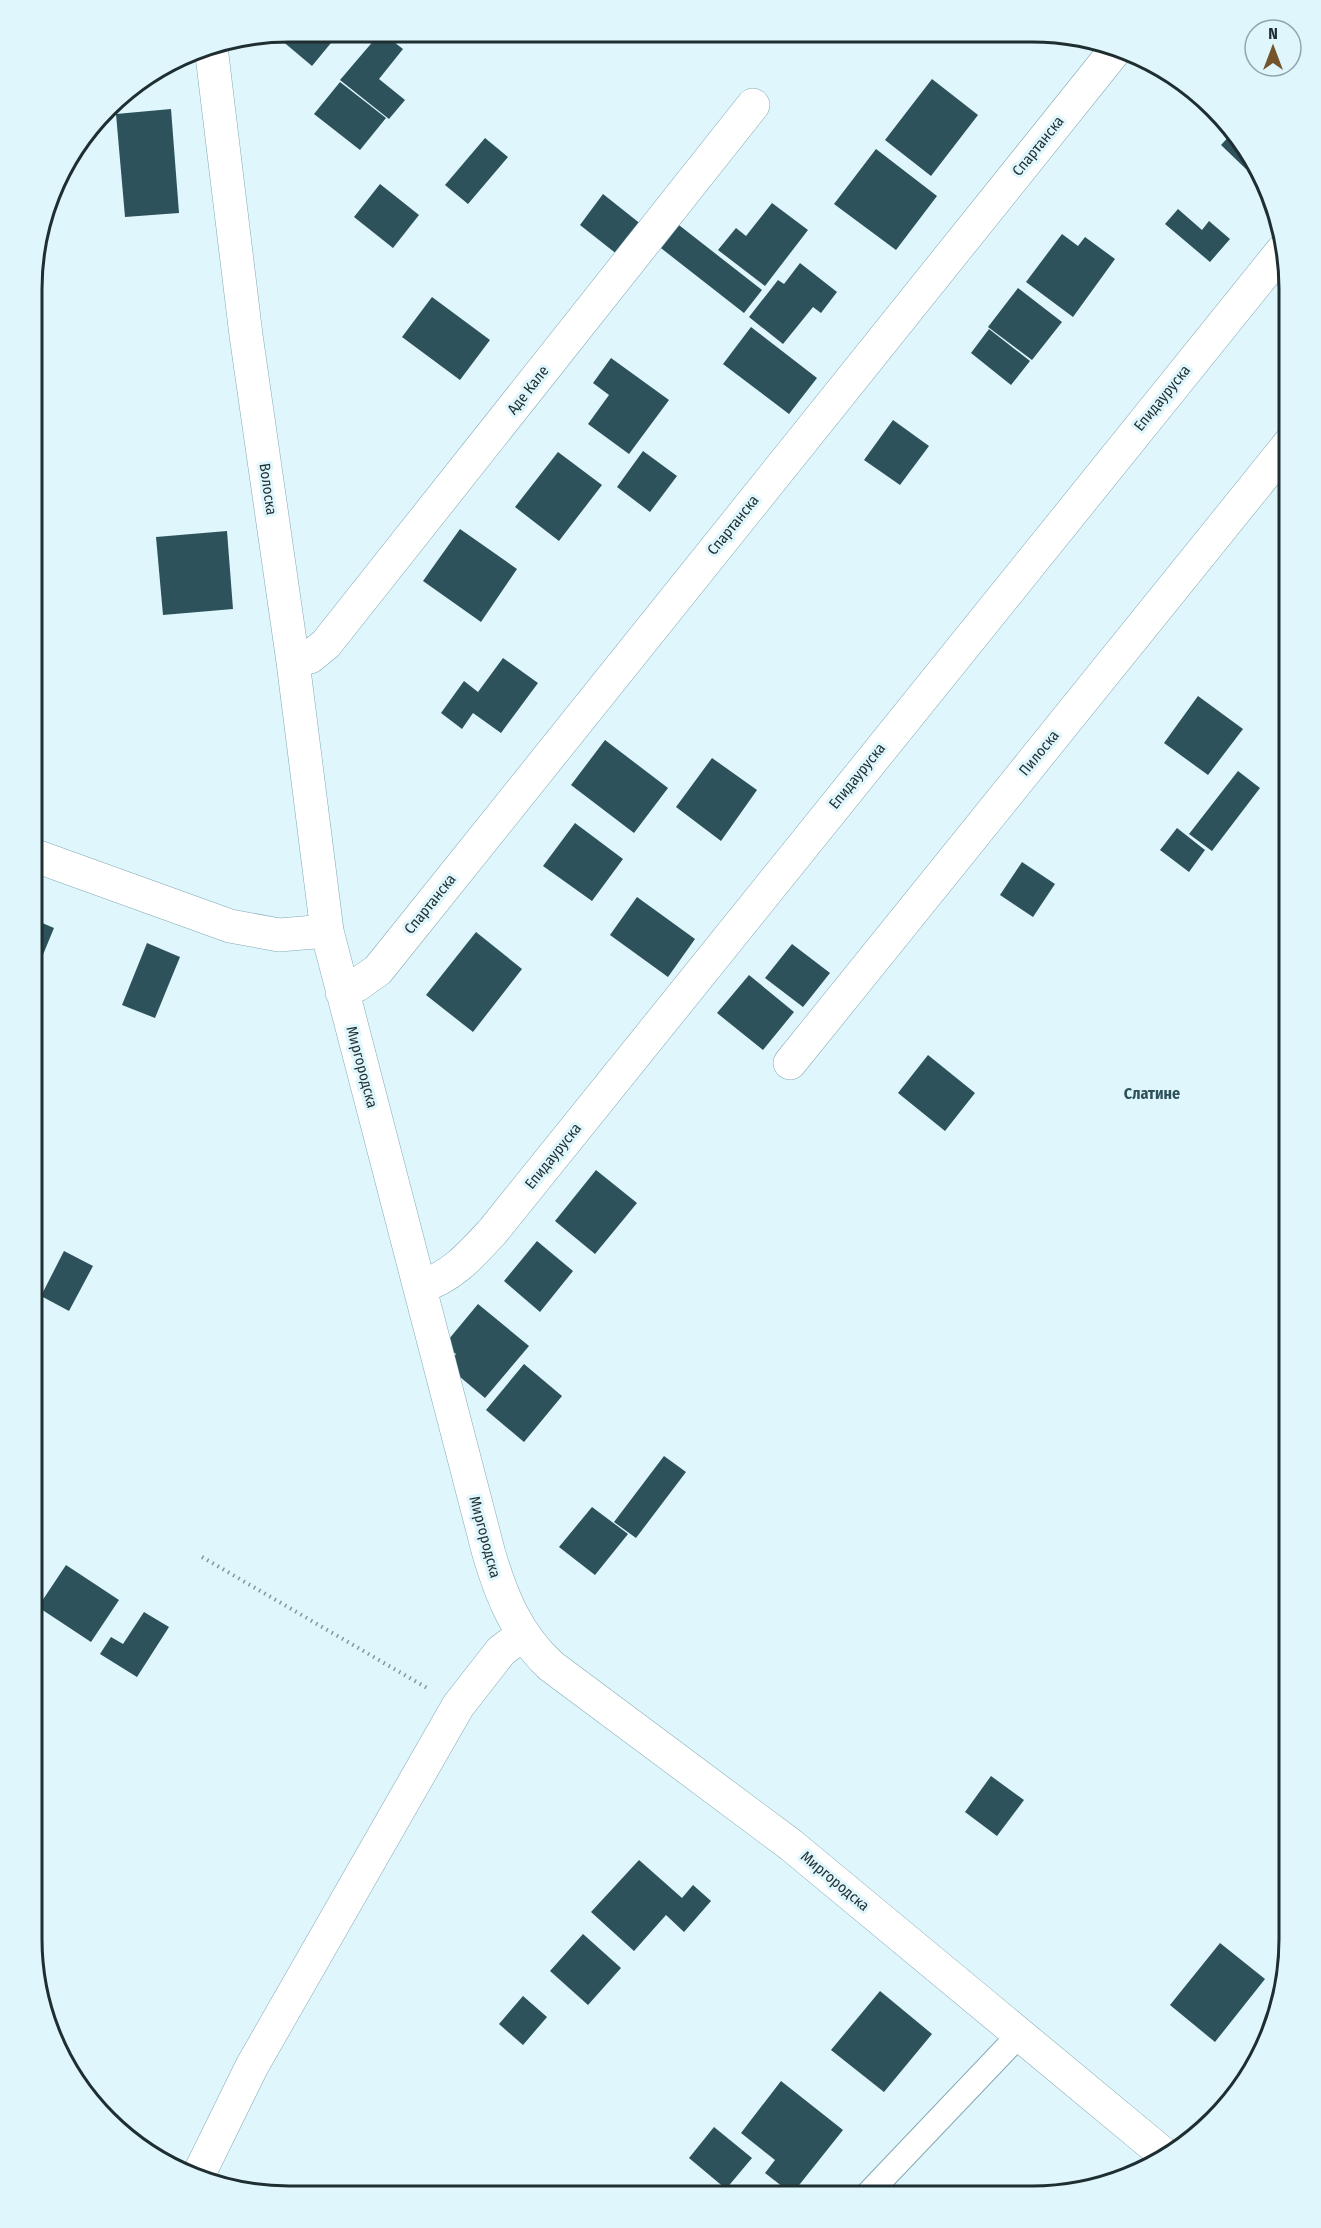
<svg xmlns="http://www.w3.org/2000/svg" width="1321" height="2228" font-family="'Fira Sans Condensed',sans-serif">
<rect width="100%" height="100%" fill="#def6fc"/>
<path fill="#2e525b" d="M289 32H340L312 66 274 34Z
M381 32 403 49 379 79 405 100 389 119 340 80Z
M932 79 978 115 931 176 885 140Z
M340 82 386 118 360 150 314 114Z
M171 109 179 213 125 217 116 114Z
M1234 131 1253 162 1246 169 1221 145Z
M485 138 508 157 468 204 445 185Z
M876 149 937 196 896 250 834 204Z
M380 184 419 215 393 248 354 217Z
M603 194 642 225 618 255 580 225Z
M772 203 808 230 765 286 718 250 736 228 746 236Z
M1178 209 1202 230 1209 221 1230 239 1210 262 1165 224Z
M675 222 762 290 744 313 657 245Z
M1062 234 1078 246 1085 237 1115 259 1073 317 1026 282Z
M800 263 837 292 821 313 813 307 783 344 749 317 778 280 784 284Z
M1018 288 1062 322 1032 360 988 327Z
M432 297 490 340 460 380 402 337Z
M751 327 817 378 789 414 723 364Z
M989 329 1030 361 1011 385 971 353Z
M611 358 669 400 629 454 588 424 609 395 593 383Z
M893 420 929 446 900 485 864 460Z
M643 451 677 476 650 512 617 487Z
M558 452 602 485 559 541 515 507Z
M1289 480V496L1282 489Z
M460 529 517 569 481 622 423 581Z
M227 531 233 609 163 615 156 537Z
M503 658 538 683 501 733 473 713 462 729 441 713 464 681 478 692Z
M1198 696 1243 729 1208 775 1164 743Z
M605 740 668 788 634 833 571 785Z
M712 758 757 790 721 841 676 807Z
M1238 771 1260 788 1212 851 1189 834Z
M575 823 623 859 592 901 543 866Z
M1177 828 1205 850 1189 872 1160 850Z
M1022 862 1055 884 1033 917 1000 895Z
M637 897 695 939 668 977 610 935Z
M33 919 54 928 35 974 33 973Z
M476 932 522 969 473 1032 426 995Z
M147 943 180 957 155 1018 122 1005Z
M792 944 830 973 803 1007 765 978Z
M749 975 794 1012 763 1050 717 1013Z
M928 1055 975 1093 945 1131 898 1093Z
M596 1170 637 1203 595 1254 555 1221Z
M537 1241 573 1271 540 1312 504 1281Z
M64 1251 93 1266 69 1311 41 1296Z
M478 1304 529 1346 485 1398 447 1366 456 1354 444 1345Z
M524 1364 562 1396 524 1442 486 1410Z
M664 1456 686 1472 636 1538 614 1522Z
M592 1507 628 1534 595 1575 559 1547Z
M66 1565 119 1600 91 1642 38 1607Z
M144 1612 169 1627 137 1677 100 1654 111 1637 123 1644Z
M991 1776 1024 1800 997 1836 965 1812Z
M639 1860 682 1898 693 1885 711 1901 684 1932 666 1915 634 1951 591 1912Z
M583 1934 621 1968 588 2005 550 1971Z
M1220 1943 1265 1979 1215 2042 1170 2005Z
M880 1991 932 2034 884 2092 831 2050Z
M523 1996 547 2017 523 2045 499 2024Z
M781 2081 843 2130 792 2194 765 2173 775 2160 741 2133Z
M714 2127 752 2158 726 2189 689 2158Z"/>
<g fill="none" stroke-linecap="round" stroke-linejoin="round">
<g stroke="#83a9b3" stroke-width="26">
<path id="lane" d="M866 2196 1020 2034"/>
</g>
<g stroke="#83a9b3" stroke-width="34">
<path id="street" d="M211 47 246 335 293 662 327 931 489 1554C502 1598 517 1634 551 1666L791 1845 1166 2156
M293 662 310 657 326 644 753 105
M33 855 230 926 279 935 327 931
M342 992 357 985 378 970 1117 48
M790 1063 1289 444
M420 1287C452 1277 471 1255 493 1231L1282 251
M197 2178 252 2066 458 1706 501 1651 522 1635"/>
</g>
<path stroke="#82979b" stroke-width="4" stroke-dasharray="1.5 4.5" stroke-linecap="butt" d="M202 1557 427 1688"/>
<use href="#lane" stroke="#fff" stroke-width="24"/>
<use href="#street" stroke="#fff" stroke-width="33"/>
</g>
<g text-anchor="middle" stroke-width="6" stroke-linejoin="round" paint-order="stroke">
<g font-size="15" fill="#1e2e31" stroke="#def6fc">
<text transform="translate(1038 146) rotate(-51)" y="5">Спартанска</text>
<text transform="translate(528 390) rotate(-52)" y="5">Аде Кале</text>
<text transform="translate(1162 398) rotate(-51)" y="5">Епидауруска</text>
<text transform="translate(268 489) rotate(82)" y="5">Волоска</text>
<text transform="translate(733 525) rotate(-51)" y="5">Спартанска</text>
<text transform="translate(1039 753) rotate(-51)" y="5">Пилоска</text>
<text transform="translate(857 776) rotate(-51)" y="5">Епидауруска</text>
<text transform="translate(430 904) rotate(-51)" y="5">Спартанска</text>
<text transform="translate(362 1067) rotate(75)" y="5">Миргородска</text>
<text transform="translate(553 1156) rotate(-51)" y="5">Епидауруска</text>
<text transform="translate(485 1537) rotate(75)" y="5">Миргородска</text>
<text transform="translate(835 1881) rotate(40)" y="5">Миргородска</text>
</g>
<g font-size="16" font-weight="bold" fill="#2d525a" stroke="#def6fc">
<text x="1152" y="1099">Слатине</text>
</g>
</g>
<path d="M0 0H1321V2228H0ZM289 42H1032A247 247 0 0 1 1279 289V1939A247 247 0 0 1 1032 2186H289A247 247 0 0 1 42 1939V289A247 247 0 0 1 289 42Z" fill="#def6fc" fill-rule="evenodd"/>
<path fill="none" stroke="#1e2e31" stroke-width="3" d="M289 42H1032A247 247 0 0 1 1279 289V1939A247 247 0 0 1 1032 2186H289A247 247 0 0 1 42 1939V289A247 247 0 0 1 289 42Z"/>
<g transform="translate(1273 48)"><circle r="28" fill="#def6fc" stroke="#91a6ab" stroke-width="1.5"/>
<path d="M0-4.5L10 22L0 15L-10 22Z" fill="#75552b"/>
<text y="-9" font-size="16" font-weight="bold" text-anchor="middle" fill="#1e2e31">N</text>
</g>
</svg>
